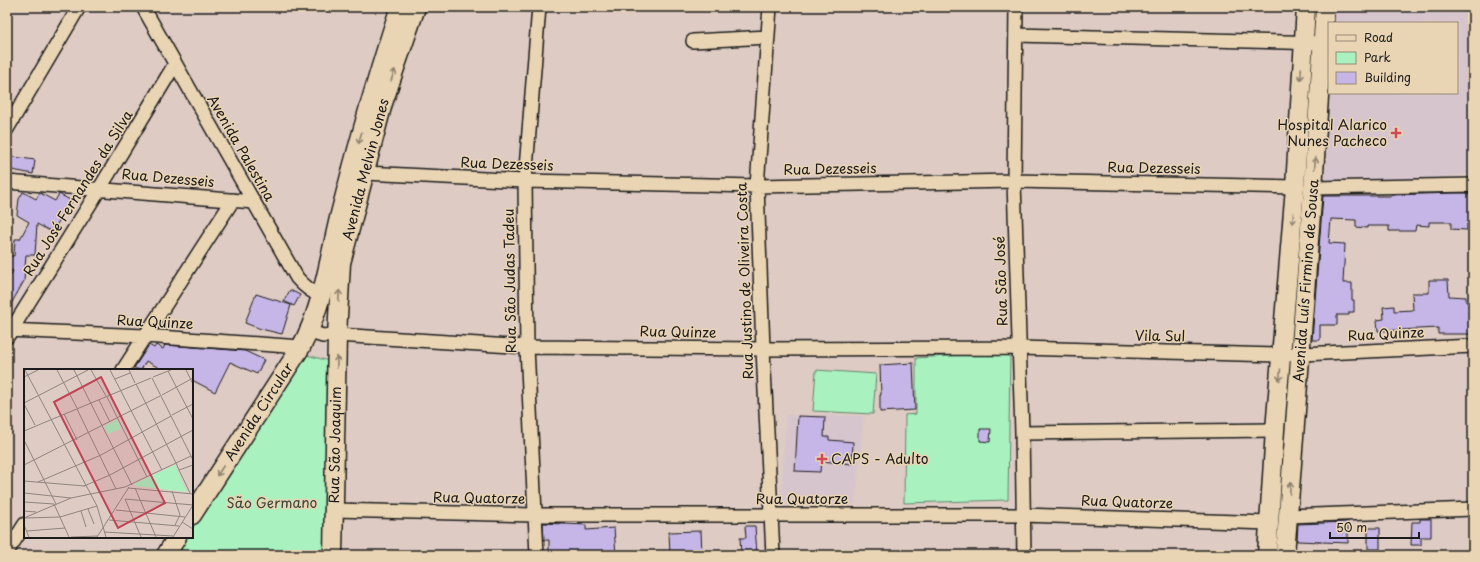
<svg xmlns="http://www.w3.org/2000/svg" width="1480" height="562" font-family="'Playpen Sans',sans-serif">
<rect width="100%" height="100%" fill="#decbc3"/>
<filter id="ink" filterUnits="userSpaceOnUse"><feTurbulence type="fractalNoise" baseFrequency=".025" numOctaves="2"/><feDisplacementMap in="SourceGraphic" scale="8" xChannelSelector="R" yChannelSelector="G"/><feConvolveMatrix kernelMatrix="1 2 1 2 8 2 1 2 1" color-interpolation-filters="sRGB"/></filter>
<g filter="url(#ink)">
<path fill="#d7c5ce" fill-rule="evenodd" d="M1330 7H1473V174L1340 188H1314ZM1329 23H1457V93H1329Z
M786 415 864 416 855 504 781 502Z"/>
<path fill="#a9f1bf" stroke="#62866e" d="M1010 352 1008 500 904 503 905 415 916 414V358Z
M307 355 329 361 323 555H175L187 537H192V529Z
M816 370 876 374 873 414 813 411Z"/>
<path fill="#c6b6e7" stroke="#1c1c1c" d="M7 156 35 160 33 174 7 169Z
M23 192 36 199 40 193 55 201 59 194 72 201 52 232 37 224 35 255H26L24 281 7 311V281L13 271 7 270V256H14L15 239H20L29 222 17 215 19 199Z
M1453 193H1469V195H1473V225L1467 224V230L1451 229V222H1429V226L1416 225 1415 231H1389V226H1367V228L1356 227V220L1331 219 1329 243 1345 244 1343 283H1352V300H1354V312H1349V315H1337V325H1320V340H1312L1323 196H1391V195Z
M1429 280H1448L1449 296 1466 297V302H1473V334H1438V328L1378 331 1377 320 1384 319 1383 307 1394 306V311L1413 310 1412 293H1429Z
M290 290 300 295 294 306 284 301Z
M256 294 291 305 282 334 261 329 245 323Z
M149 345 154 348 156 345 163 349 165 345 245 351 264 360 257 374 230 362 215 392 192 380V370H163L146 361 141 370 134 368Z
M913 363 915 410 880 412V395H881L880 365Z
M798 416 825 417 824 437H829V440L853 442 852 464 821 461 820 472 795 471Z
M980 429H991L990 442 980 441Z
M1420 519H1431V537H1421V545H1411L1412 522H1420Z
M1348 522V543L1297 541 1298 524Z
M543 523 586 525V530L614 528 616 555H549V540H544Z
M745 526H755L757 555H741L740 538H746Z
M1368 528H1380V549H1368Z
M701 531 702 555H670L669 532Z"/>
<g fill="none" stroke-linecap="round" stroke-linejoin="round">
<g stroke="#1c1c1c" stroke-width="16">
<path id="street" d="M143 7 297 278C304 286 311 292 321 296
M770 7 757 186 763 349 773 555
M1016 7 1014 181 1022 433 1024 555
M1016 35 1323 43
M693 41 768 37
M7 129 79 7
M365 173 525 181 757 186 1014 181 1295 187
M7 182 254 202
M1313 188 1473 185
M7 330 145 336 301 347
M310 332 323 336 337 335 527 347 763 349 1019 348 1281 355 1473 346
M7 337 100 188 175 64
M123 370 233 200
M1022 433 1275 430
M334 510 534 515H1023L1270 523
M1288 516 1473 509
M7 552 25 524
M537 555 527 347 525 181 539 7"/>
</g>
<g stroke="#1c1c1c" stroke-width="21">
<g id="secondary">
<path id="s1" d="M192 515 301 347C323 307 329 258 340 214 358 144 377 75 400 7"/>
<path d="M166 555 177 537"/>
<path id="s2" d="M333 555 337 335 341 263 383 103 416 7"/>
<path d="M1267 555 1275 430 1295 187 1306 7"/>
<path id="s3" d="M1285 555 1313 188 1325 7"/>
</g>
</g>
<use href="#street" stroke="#e9d4b3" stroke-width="13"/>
<use href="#secondary" stroke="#e9d4b3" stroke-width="18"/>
</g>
<defs><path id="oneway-shaft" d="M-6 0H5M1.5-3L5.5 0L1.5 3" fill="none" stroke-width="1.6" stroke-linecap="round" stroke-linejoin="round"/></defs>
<g stroke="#8d816f">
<use href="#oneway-shaft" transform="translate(1301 74) rotate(93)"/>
<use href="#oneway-shaft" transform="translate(393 75) rotate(-71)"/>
<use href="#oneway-shaft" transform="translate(360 138) rotate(106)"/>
<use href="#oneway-shaft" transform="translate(1315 163) rotate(-86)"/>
<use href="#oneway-shaft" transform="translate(1293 218) rotate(95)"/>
<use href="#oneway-shaft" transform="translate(339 296) rotate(-87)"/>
<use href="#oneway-shaft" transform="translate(337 362) rotate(-89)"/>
<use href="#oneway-shaft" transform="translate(1280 375) rotate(95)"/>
<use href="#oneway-shaft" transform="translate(220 471) rotate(123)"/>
<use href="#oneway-shaft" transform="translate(1290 488) rotate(-86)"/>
</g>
</g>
<g fill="#d1495b" stroke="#e9d4b3" stroke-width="1.5">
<path d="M1394 127h4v4h4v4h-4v4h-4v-4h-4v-4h4z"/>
<path d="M820 453h4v4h4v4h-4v4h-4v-4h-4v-4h4z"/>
</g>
<g text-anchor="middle" stroke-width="3" stroke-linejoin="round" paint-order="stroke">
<g font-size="14" fill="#1c1c1c" stroke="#e9d4b3" text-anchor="end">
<text x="1387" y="130">Hospital Alarico<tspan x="1387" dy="16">Nunes Pacheco</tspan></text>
<text x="831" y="464" text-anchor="start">CAPS - Adulto</text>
</g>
<g font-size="14" fill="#1c1c1c" stroke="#e9d4b3">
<text transform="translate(241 148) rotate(60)" y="5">Avenida Palestina</text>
<text transform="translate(507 164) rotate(2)" y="5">Rua Dezesseis</text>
<text transform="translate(1154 168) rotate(1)" y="5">Rua Dezesseis</text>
<text dy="5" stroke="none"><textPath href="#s2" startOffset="389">Avenida Melvin Jones</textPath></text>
<text transform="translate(830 169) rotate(-1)" y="5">Rua Dezesseis</text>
<text transform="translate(168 178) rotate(5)" y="5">Rua Dezesseis</text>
<text transform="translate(78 193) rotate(-58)" y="5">Rua José Fernandes da Silva</text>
<text transform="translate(510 281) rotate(-91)" y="5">Rua São Judas Tadeu</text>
<text transform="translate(745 281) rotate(-92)" y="5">Rua Justino de Oliveira Costa</text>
<text transform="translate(1001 281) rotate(-92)" y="5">Rua São José</text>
<text dy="5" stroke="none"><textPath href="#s3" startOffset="275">Avenida Luís Firmino de Sousa</textPath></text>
<text transform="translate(155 322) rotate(3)" y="5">Rua Quinze</text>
<text transform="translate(678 332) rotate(1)" y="5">Rua Quinze</text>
<text transform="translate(1386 334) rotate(-3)" y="5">Rua Quinze</text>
<text transform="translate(1160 336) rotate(1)" y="5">Vila Sul</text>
<text dy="5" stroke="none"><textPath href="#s1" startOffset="123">Avenida Circular</textPath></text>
<text dy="5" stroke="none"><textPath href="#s2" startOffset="110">Rua São Joaquim</textPath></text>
<text transform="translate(479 498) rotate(1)" y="5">Rua Quatorze</text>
<text x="802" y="504">Rua Quatorze</text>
<text transform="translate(1127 502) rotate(2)" y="5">Rua Quatorze</text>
</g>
<g font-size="14" fill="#38473d" stroke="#e9d4b3">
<text x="272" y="508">São Germano</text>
</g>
</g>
<g transform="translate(24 369)">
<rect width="169" height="169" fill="#decbc3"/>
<path d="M93 51 97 60 84 65 80 57ZM151 96 163 123 111 117 110 115Z" fill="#a9f1bf"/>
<path fill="none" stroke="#908580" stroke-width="1" d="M1 1 73 137 82 168M33 1 53 39M50 1 108 116M67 1 82 27M86 1 138 101M105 1 111 14M162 1 169 15M144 2 169 50M0 8 14 1M129 8 147 1M128 9 169 91M91 10 106 4M112 15 152 94 167 87M138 26 169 9M83 28 123 108M75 31 86 53M0 34 64 1M0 35 11 56M53 40 92 120M40 45 53 71M148 46 169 35M0 62 127 9M0 71 32 135M0 96 136 27M155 101 166 124M0 112 61 117M14 113 77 86 147 47M60 117 86 106 169 61M104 119 169 125M111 119 132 168M148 122 156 146 151 156M0 124 47 129M101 130 169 136M101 130 117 168M0 133 30 135 45 168M64 140 70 155M92 141 161 148M0 142 12 143M57 142 62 158M0 149 47 129 101 118 152 94 155 101 169 96M1 149 36 148 73 137M85 151 155 157M158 153 169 160M0 156 5 168M3 162 41 159M80 163 149 167M47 168 74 167M73 168 105 118M149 168 169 136"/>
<path fill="#bf4455" fill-opacity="0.15" stroke="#bf4455" stroke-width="2" d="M77 8 141 134 94 159 30 33Z"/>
<rect width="169" height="169" fill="none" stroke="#1c1c1c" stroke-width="2"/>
</g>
<rect width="1480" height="562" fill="none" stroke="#e9d4b3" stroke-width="24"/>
<rect x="12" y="12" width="1456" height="538" fill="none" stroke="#1c1c1c" stroke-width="1.5" filter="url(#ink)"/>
<rect x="1328" y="22" width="130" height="72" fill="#e9d4b3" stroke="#978a77"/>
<rect x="1336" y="35" width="20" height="6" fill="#e9d4b3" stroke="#978a77"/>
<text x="1364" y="42" font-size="12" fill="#1c1c1c">Road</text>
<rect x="1336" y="52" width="20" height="12" fill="#a9f1bf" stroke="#978a77"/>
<text x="1364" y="62" font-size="12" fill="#1c1c1c">Park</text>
<rect x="1336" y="72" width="20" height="12" fill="#c6b6e7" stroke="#978a77"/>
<text x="1364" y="82" font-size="12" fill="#1c1c1c">Building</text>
<path d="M1330 532v6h89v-6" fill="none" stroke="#1c1c1c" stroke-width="2"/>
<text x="1336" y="532" font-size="12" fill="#1c1c1c" stroke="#e9d4b3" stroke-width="3" paint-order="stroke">50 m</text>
</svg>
